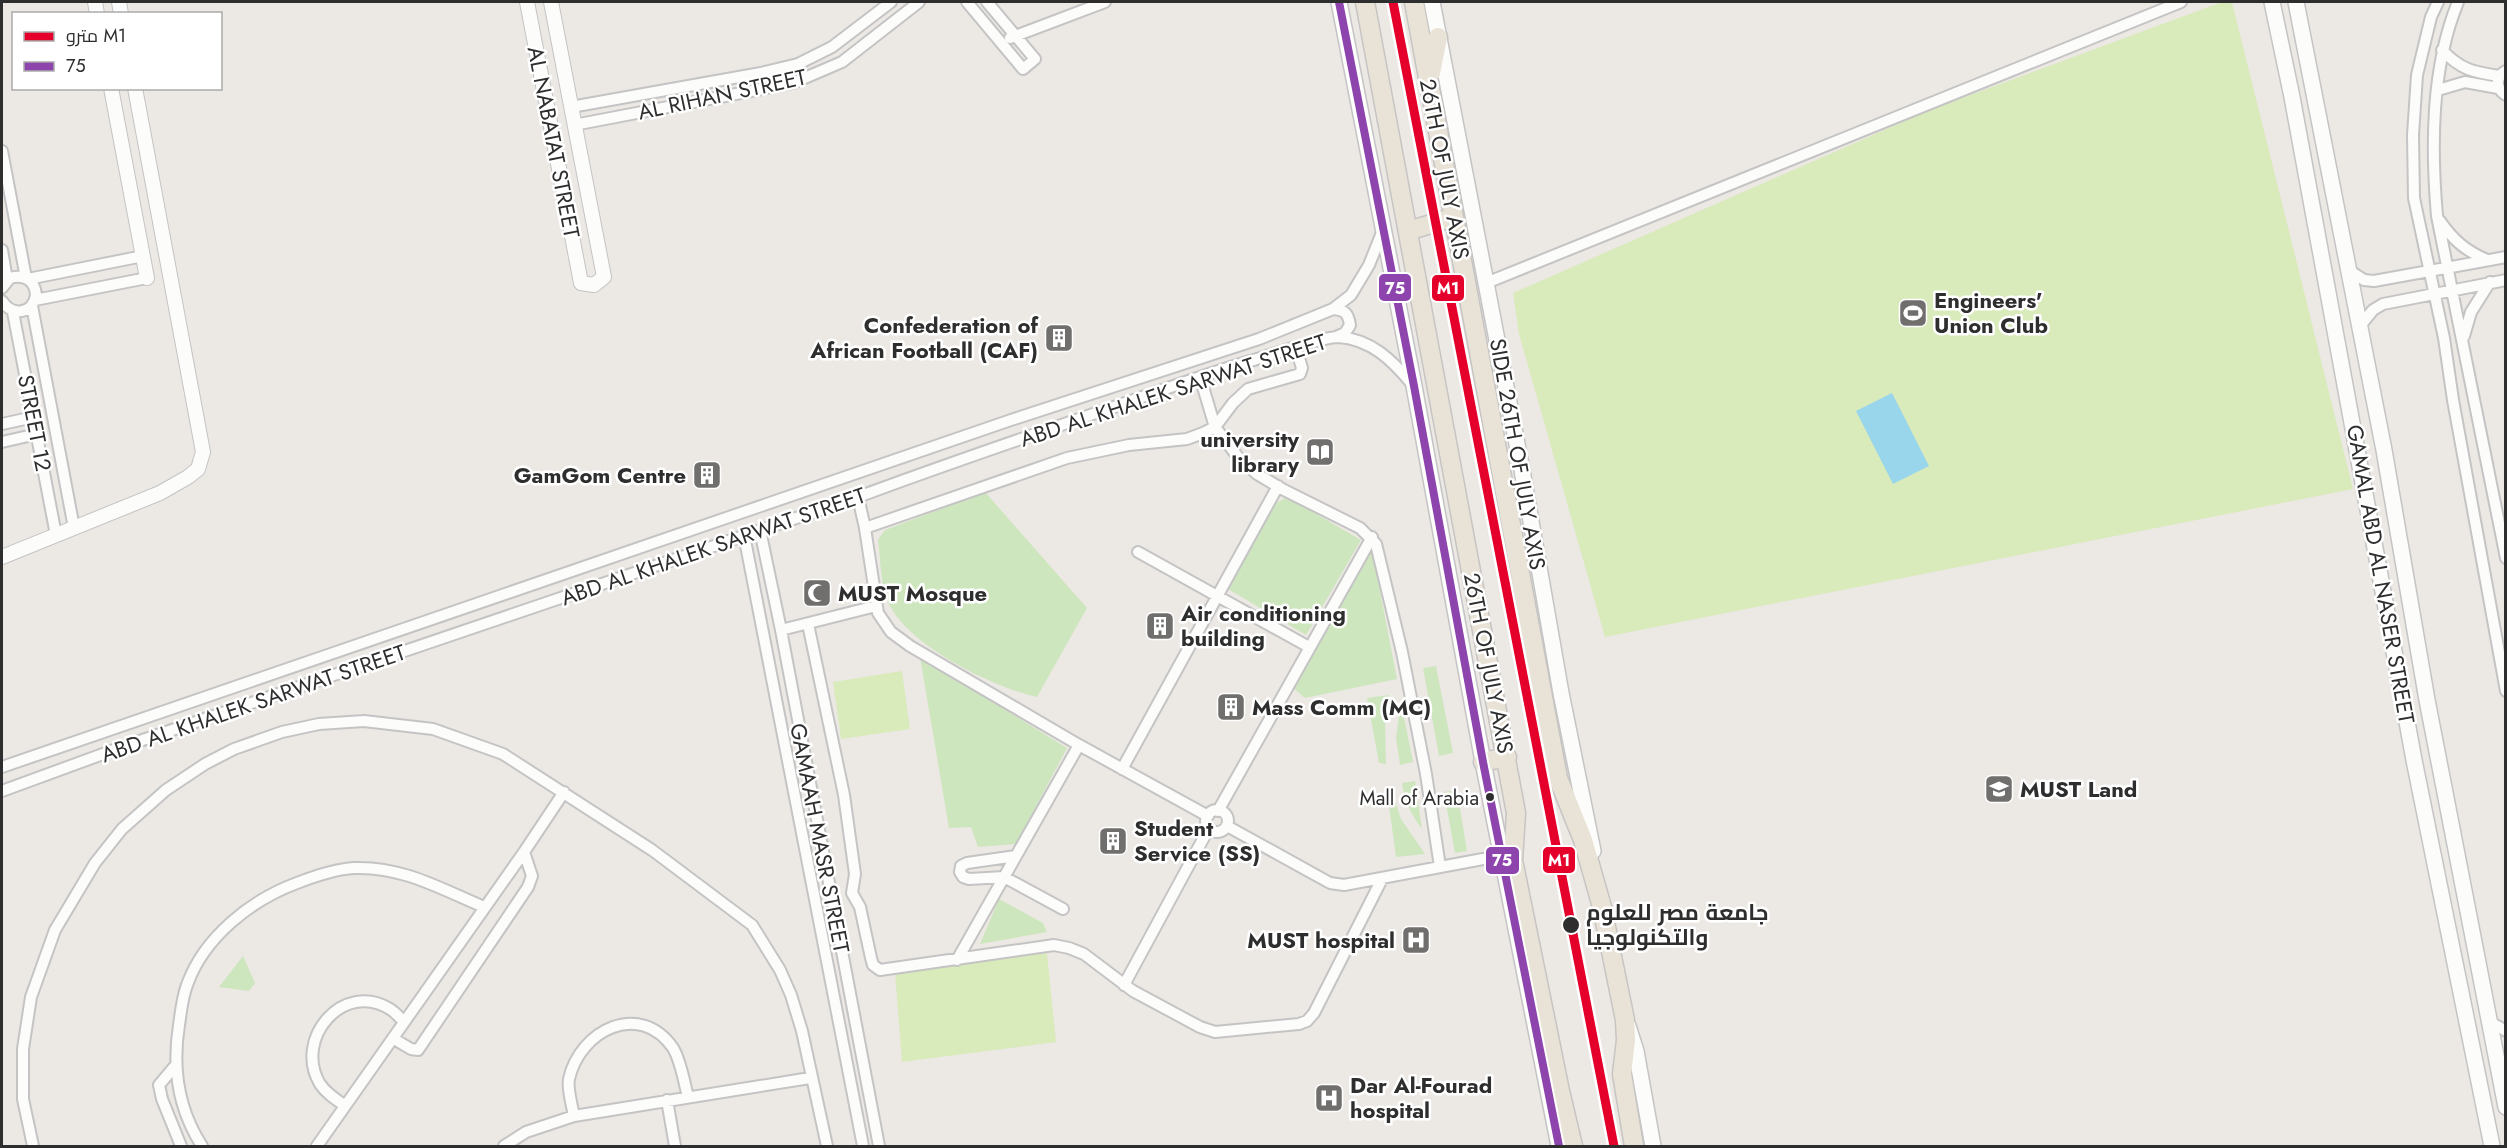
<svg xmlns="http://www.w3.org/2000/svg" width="2507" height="1148" font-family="Jost,Cairo,sans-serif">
<rect width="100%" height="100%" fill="#ece8e4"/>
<path fill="#cee6be" d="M985 492 1087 608 1037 697C993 687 915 649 891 608 880 589 881 561 878 540L885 530Z
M1287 497 1361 540 1306 635 1228 589 1273 505Z
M1368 548 1372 550 1397 679 1305 698 1291 686Z
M920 657 1067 748 1016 844 978 847 971 827 949 828Z
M1436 666 1453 753 1439 756 1423 668Z
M1389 695 1385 722 1386 764 1379 763 1367 698Z
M1401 702 1413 762 1400 765 1396 738Z
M1415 781 1422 829C1412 816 1404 800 1402 783Z
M1391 789 1401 819 1425 854 1396 857 1388 798 1384 791Z
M1457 790 1467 851 1455 853 1444 792Z
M999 899 1043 923 1047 932 980 944Z
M243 956 255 983 249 991 219 987Z"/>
<path fill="#d9eabb" d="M2222 2H2232L2353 489 1605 637 1519 334 1513 293 1930 110Z
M902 671 910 729 841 739 833 682Z
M1047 953 1056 1042 902 1062 895 972Z"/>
<path fill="#99d6ec" d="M1892 393 1929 466 1893 484 1856 411Z"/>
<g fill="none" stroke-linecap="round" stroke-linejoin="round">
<g stroke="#c5c4c5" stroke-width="14">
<path id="minor" d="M967 2 1023 69 1035 59 987 2
M2438 2 2431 17 2417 75 2413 135 2414 198 2444 338 2453 400 2506 691
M2458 2C2431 68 2431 146 2437 216L2506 558
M1010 38 1105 2
M2442 50C2461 70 2473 72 2499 76
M2506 71C2495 77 2495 88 2506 95
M2438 90 2465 82 2498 88
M571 107 761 73 798 64 832 47 891 2
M574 125 793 83 842 62 919 2
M2 151 26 278
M2440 221C2453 240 2466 251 2487 260
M2 250 7 280
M2350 271 2364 280 2374 281 2506 257
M28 279 143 256
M1486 283 2181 2
M2 288 10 278C24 274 35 280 36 295 33 314 12 317 2 301
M35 300 147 278
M32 306 74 528
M1333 309C1345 310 1348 313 1350 325L1345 333 1336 337
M13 312 56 535
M2360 326 2373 310 2383 304 2506 280
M2464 336 2471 312 2490 282
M1200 377 1215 427 1238 457 1257 474 1284 490 1360 528 1376 544 1402 652 1426 774 1440 867
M2 424 34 417
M2 442 37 434
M858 497 865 528 878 613 891 632 910 646 1079 745 1208 816
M865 528 1067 458 1129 445 1187 439 1203 433 1215 427 1233 403 1248 389 1300 374 1302 368 1296 348
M760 530 781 630 879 1146
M744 535 863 1146
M1138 552 1309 647
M808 624 844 795 855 874 852 893 860 907 871 958 873 965 880 970 1054 945 1069 948 1084 954 1133 991 1200 1027 1215 1032 1299 1024 1307 1021 1314 1013 1382 879
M781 630 876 606
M2 767 1011 420 1259 339 1333 309 1351 295 1369 265 1383 230
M1122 769 1278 486
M2 791 122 747 858 497C938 467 1018 440 1099 412 1149 395 1199 376 1250 361 1269 356 1321 337 1338 337 1371 339 1392 360 1412 384
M1206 821a11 11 0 1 1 22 0a11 11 0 1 1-22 0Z
M1218 811 1372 537
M1227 826 1330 883 1344 885 1483 859
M1016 856 967 863 961 866 960 872 963 877 969 879 1004 877 1063 909
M957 960 1079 745
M1124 985 1209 828
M2490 1022 2506 1031
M394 1039 411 1049 418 1050 528 887 532 876 524 852
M175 1066 159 1085 162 1099 181 1146
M667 1100 675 1146
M344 1105C335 1099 326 1093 320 1084 293 1039 343 980 390 1009 395 1012 400 1018 404 1022
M574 1116C572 1105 567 1089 569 1079 580 1030 640 1000 673 1048 681 1061 684 1082 688 1097
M33 1146 23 1099V1049L31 997 55 930 95 863 122 829 166 790 205 764 234 749 282 732 319 724 364 721 433 729 503 754 652 850 752 925 780 970 791 995 802 1031 827 1146
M202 1146C178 1109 172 1069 179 1025 181 1012 182 998 187 985 204 937 251 900 297 883 315 876 335 869 354 868 402 866 441 889 484 907
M317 1146 524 852 564 792
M504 1146 526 1132 574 1116 810 1078"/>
</g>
<g stroke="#c5c4c5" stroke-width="16">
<path id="tertiary" d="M95 2 97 14
M119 2 121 14
M527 2 581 283 594 285 604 277 551 2
M111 88 147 278
M2 557 160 493 188 477 198 469 203 452 135 88"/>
</g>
<g stroke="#c5c4c5" stroke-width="18">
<path id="secondary" d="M1339 2 1414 386 1483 762 1559 1146
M1432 2 1522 470 1561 693 1593 851
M2272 2 2292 97 2414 760 2492 1146
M2296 2 2384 450 2427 700 2506 1107
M1628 1026 1636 1051 1653 1146"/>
</g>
<g stroke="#c6c5c4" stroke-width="21">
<path id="trunk" d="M1365 2 1516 813 1513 860 1560 1091 1573 1146
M1414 2 1558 778 1583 840 1602 907 1625 1020 1626 1040 1622 1074 1634 1146
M1431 73 1438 37
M1408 231 1454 217
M1483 762 1507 757"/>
</g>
<use href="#minor" stroke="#fcfcfb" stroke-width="10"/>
<use href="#tertiary" stroke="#fcfcfb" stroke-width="14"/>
<use href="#secondary" stroke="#fcfcfb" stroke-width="15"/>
<use href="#trunk" stroke="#e9e2d6" stroke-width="18"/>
<g stroke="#fff" stroke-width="12">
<path id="bus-1" d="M1339 2 1414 386 1483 762 1559 1146"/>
</g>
<use href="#bus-1" stroke="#8e44ad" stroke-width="8"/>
<g stroke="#fff" stroke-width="14">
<path id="metro-1" d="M1393 2 1614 1146"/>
</g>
<use href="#metro-1" stroke="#e4002b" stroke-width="9"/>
</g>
<defs>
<g id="stadium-square" transform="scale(1.5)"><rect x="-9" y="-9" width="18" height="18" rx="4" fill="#706f6e" stroke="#fff"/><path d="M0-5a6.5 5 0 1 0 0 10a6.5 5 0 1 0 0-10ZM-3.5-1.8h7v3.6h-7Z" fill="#fff"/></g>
<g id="building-square" transform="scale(1.5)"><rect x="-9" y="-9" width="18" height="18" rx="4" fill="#706f6e" stroke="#fff"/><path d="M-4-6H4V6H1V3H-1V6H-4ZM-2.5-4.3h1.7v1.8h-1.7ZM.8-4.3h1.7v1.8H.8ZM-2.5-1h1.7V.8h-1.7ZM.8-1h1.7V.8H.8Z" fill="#fff"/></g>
<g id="library-square" transform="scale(1.5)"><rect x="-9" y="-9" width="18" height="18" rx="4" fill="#706f6e" stroke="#fff"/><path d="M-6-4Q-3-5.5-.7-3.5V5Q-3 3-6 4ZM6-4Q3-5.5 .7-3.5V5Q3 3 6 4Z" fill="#fff"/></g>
<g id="mosque-square" transform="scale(1.5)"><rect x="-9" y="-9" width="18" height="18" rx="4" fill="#706f6e" stroke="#fff"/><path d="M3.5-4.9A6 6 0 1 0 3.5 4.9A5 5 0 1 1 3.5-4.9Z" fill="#fff"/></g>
<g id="university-square" transform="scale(1.5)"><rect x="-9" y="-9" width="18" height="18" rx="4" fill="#706f6e" stroke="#fff"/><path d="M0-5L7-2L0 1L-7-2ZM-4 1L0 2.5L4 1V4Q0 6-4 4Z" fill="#fff"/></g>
<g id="hospital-square" transform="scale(1.5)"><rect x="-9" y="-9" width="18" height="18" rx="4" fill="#706f6e" stroke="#fff"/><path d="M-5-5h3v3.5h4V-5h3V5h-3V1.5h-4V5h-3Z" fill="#fff"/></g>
</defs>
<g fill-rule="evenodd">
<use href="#stadium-square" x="1913" y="313"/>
<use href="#building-square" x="1059" y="338"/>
<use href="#library-square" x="1320" y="452"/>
<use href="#building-square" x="707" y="475"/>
<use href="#mosque-square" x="817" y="593"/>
<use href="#building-square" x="1160" y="626"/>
<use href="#building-square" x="1231" y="707"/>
<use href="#university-square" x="1999" y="789"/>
<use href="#building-square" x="1113" y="841"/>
<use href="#hospital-square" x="1416" y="940"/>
<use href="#hospital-square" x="1329" y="1098"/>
</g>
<g fill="#2e2e2e" stroke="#fff" stroke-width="2">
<circle cx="1490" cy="797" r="5"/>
<circle cx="1571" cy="925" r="9"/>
</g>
<g text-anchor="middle" stroke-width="5" stroke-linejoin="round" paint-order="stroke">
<g font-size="20" fill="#2e2e2e" stroke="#fff" text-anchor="end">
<text x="1479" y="805">Mall of Arabia</text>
</g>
<g font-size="22" fill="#2e2e2e" stroke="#fff">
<text transform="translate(722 94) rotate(-12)" y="8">AL RIHAN STREET</text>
<text transform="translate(554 142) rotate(79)" y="8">AL NABATAT STREET</text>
<text transform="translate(1445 169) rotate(79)" y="8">26TH OF JULY AXIS</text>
<text transform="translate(1173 390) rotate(-18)" y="8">ABD AL KHALEK SARWAT STREET</text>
<text transform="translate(35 423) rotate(79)" y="8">STREET 12</text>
<text transform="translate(1518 454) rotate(80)" y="8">SIDE 26TH OF JULY AXIS</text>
<text transform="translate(713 546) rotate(-19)" y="8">ABD AL KHALEK SARWAT STREET</text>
<text transform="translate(2381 574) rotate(80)" y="8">GAMAL ABD AL NASER STREET</text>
<text transform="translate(1489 663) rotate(79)" y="8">26TH OF JULY AXIS</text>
<text transform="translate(253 703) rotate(-19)" y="8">ABD AL KHALEK SARWAT STREET</text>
<text transform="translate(820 838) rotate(79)" y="8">GAMAAH MASR STREET</text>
</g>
<g font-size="22" font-weight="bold" fill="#2e2e2e" stroke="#fff" text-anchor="start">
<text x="1934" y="308">Engineers'<tspan x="1934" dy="25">Union Club</tspan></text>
<text x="1038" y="333" text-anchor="end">Confederation of<tspan x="1038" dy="25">African Football (CAF)</tspan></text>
<text x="1299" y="447" text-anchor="end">university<tspan x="1299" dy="25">library</tspan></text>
<text x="686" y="483" text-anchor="end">GamGom Centre</text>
<text x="838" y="601">MUST Mosque</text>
<text x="1181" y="621">Air conditioning<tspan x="1181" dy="25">building</tspan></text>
<text x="1252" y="715">Mass Comm (MC)</text>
<text x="2020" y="797">MUST Land</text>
<text x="1134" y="836">Student<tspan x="1134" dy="25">Service (SS)</tspan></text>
<text x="1395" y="948" text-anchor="end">MUST hospital</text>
<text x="1350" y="1093">Dar Al-Fourad<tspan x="1350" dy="25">hospital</tspan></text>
</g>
<g font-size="22" font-weight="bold" fill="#2e2e2e" stroke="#fff" text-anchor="start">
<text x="1586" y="920">جامعة مصر للعلوم<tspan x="1586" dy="25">والتكنولوجيا</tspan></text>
</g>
</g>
<g stroke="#fff" stroke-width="2">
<rect x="1378" y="273" width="34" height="29" rx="6" fill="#8e44ad"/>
<rect x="1431" y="274" width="34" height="28" rx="6" fill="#e4002b"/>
<rect x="1542" y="846" width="34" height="28" rx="6" fill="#e4002b"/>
<rect x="1485" y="846" width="35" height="29" rx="6" fill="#8e44ad"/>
</g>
<g font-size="16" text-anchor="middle" font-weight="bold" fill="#fff">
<text x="1395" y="294">75</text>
<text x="1448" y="294">M1</text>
<text x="1559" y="866">M1</text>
<text x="1502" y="866">75</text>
</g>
<rect width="2507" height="1148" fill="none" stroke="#2e2e2e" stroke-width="6"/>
<rect x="12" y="12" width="210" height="78" fill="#ffffff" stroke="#ababab" stroke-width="1.5"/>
<rect x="24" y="32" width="30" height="9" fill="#e4002b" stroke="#ababab" stroke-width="1.5"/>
<text x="66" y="42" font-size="18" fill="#2e2e2e">مترو M1</text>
<rect x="24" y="62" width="30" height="9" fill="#8e44ad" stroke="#ababab" stroke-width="1.5"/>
<text x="66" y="72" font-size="18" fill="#2e2e2e">75</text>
</svg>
